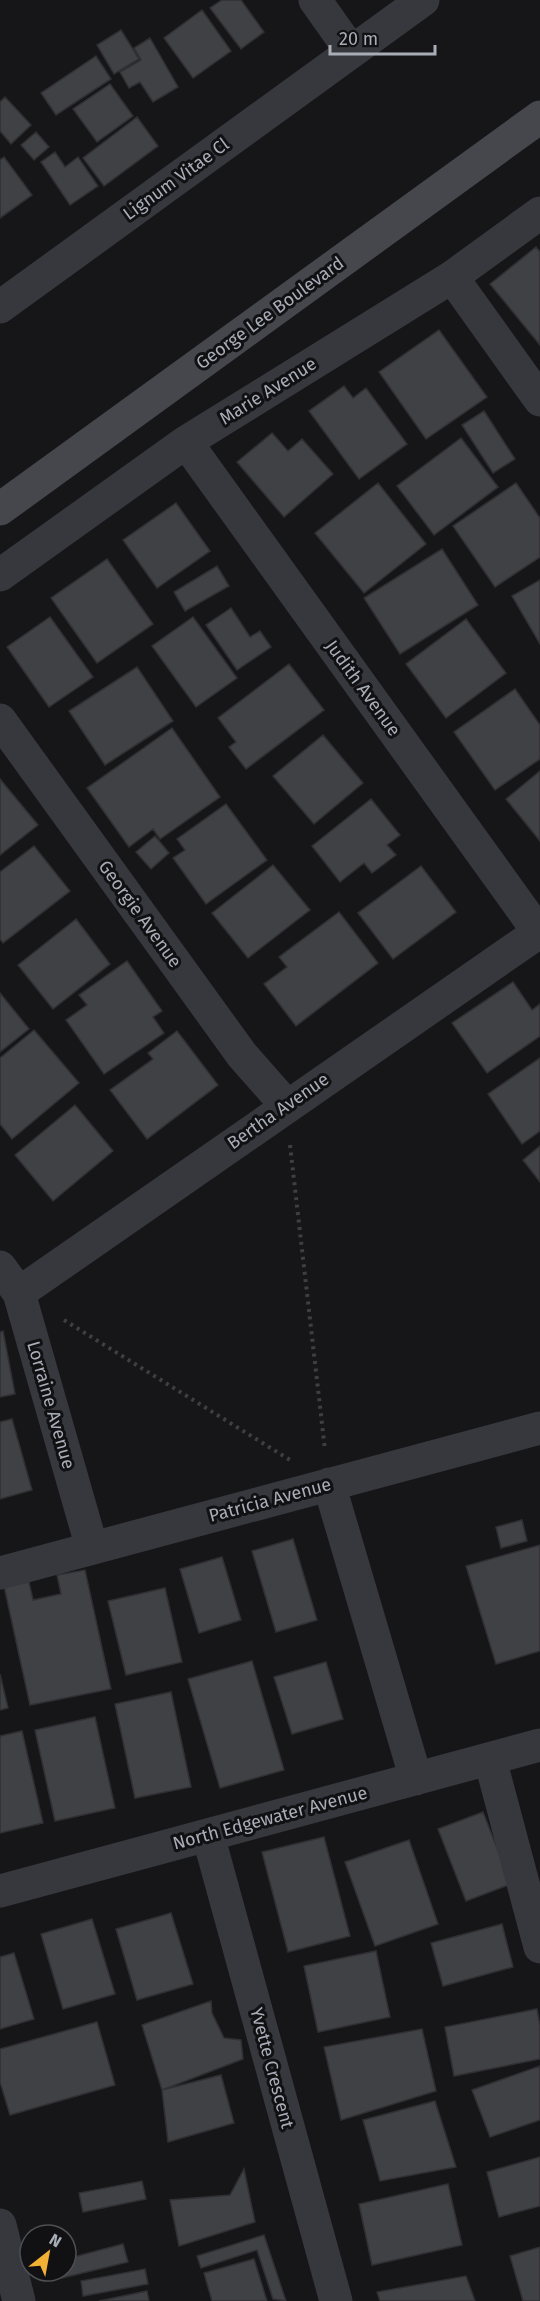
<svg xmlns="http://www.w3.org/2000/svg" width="540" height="2301" font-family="'Fira Sans',sans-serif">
<rect width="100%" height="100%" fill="#161618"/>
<path fill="#404145" stroke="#303034" stroke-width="1.5" d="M222 0H241L264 32 241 49 210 8Z
M202 10 231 51 193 78 164 38Z
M121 30 139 59 114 74 97 45Z
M150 38 178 87 153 102 140 82 129 88 120 72 141 60 134 48Z
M96 56 111 79 56 115 41 93Z
M110 84 133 116 97 142 73 109Z
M5 97 31 125 11 144 0 131V102Z
M137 117 158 146 104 186 83 158Z
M36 132 49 147 34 160 21 145Z
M55 152 65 167 78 157 98 186 70 205 41 162Z
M4 157 32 195 0 218V160Z
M536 247 540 252V345L490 284Z
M439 330 487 397 426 439 379 372Z
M344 386 353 398 366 388 407 444 359 479 309 411Z
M484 411 515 459 493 473 462 425Z
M272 433 288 451 302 439 333 474 284 517 237 462Z
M461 438 498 487 434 535 397 486Z
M378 483 426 544 364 593 315 533Z
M516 483 540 518V557L495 587 453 526Z
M176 503 210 551 157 588 123 540Z
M442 549 478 605 400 654 364 598Z
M107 559 153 624 97 663 51 598Z
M217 566 229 586 185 611 174 592Z
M540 580V644L512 596Z
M231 608 250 637 260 631 271 647 237 670 206 625Z
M50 617 93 677 49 707 7 647Z
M193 617 237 678 196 707 152 646Z
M466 619 506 673 446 718 406 664Z
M289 664 324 710 246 769 229 747 236 742 218 718Z
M137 667 173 721 105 765 69 711Z
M515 689 540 725V759L495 790 454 732Z
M172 728 220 797 160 839 153 829 129 847 87 788Z
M323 735 363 783 314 824 273 776Z
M540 771V841L506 799Z
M0 779 38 825 0 855Z
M371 799 400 835 387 845 396 855 372 873 364 863 340 882 312 846Z
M226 804 267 860 206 904 173 858 185 850 177 839Z
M155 836 169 853 151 869 136 852Z
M34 846 70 891 3 943 0 939V872Z
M273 865 310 910 248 958 212 913Z
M421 866 456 912 393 959 358 913Z
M339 912 378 963 296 1026 264 984 287 967 279 957Z
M76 919 110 964 53 1009 18 965Z
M127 961 162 1011 153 1017 164 1033 104 1074 66 1020 87 1005 79 995Z
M513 982 532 1010 540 1004V1036L487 1073 452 1023Z
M0 993 29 1029 0 1052Z
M34 1030 79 1083 12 1139 0 1124V1058Z
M177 1031 218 1085 147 1139 110 1090 153 1059 148 1053Z
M540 1058V1131L522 1144 488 1094Z
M75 1105 113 1151 53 1201 15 1155Z
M540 1146V1182L523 1160Z
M3 1331 15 1394 0 1397V1332Z
M12 1419 32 1490 0 1499V1422Z
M522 1520 527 1541 501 1548 496 1527Z
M293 1539 317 1620 276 1632 252 1551Z
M540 1545V1651L496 1664 466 1566Z
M222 1557 241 1620 199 1633 180 1569Z
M85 1570 111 1689 30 1705 4 1586 29 1582 33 1600 61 1594 57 1575Z
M165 1588 182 1662 126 1675 108 1601Z
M252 1661 284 1770 220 1788 188 1679Z
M326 1662 343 1719 292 1734 274 1677Z
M0 1674 8 1708 0 1710Z
M171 1692 191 1787 135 1798 115 1704Z
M95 1717 115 1808 55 1821 35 1730Z
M22 1731 43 1823 0 1833V1736Z
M483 1812 511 1884 466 1901 438 1829Z
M324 1837 350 1936 288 1952 262 1852Z
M409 1840 438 1924 375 1946 345 1862Z
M171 1913 193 1984 137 2000 116 1929Z
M92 1919 115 1994 63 2009 41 1934Z
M502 1924 513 1967 443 1986 431 1943Z
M376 1951 390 2017 318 2032 304 1966Z
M14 1953 34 2019 0 2029V1957Z
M211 2001 212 2013 224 2038 241 2040 243 2059 162 2090 142 2025Z
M537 2009 540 2026V2059L454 2076 445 2027Z
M97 2022 115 2085 10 2115 0 2082V2049Z
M422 2029 436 2091 341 2120 324 2047Z
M540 2066V2120L490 2137 472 2090Z
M221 2075 234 2123 168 2142 162 2090Z
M435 2101 456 2167 380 2181 363 2120Z
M540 2157V2206L499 2217 487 2172Z
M244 2169 255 2222 179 2246 170 2200 230 2195Z
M142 2181 146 2199 83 2212 79 2193Z
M448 2184 462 2245 372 2265 359 2204Z
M264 2235 286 2301 273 2299 257 2250 201 2268 197 2256Z
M123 2244 128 2262 62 2278 61 2271H66V2259Z
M540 2247V2301H523L510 2256Z
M254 2259 267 2301H212L204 2273Z
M145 2269 148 2284 83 2296 81 2281Z
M466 2276 475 2301H380L377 2292Z
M147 2291 149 2301H99Z"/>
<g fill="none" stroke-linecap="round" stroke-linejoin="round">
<path stroke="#3d3f44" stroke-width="4" stroke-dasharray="3 4.5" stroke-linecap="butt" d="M290 1145 325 1450
M64 1320 290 1460"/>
<path stroke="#37383d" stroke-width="33" d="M315 0 351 51
M452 277 540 400
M0 307 423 0
M186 442 540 934
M0 575 186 442 452 277 540 213
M0 720 242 1055 286 1105
M0 1267 19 1293 92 1548
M19 1293 539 932
M329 1484 416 1779
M0 1573 540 1428
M490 1759 540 1947
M208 1835 336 2301
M0 1891 540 1745
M0 2225 19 2301"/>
<path stroke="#45474d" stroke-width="33" d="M0 509 540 117"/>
</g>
<g text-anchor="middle" stroke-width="6" stroke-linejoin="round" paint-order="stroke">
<g font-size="18" fill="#a8adb8" stroke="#111113">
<text transform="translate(176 179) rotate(-36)" y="6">Lignum Vitae Cl</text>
<text transform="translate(270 313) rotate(-36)" y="6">George Lee Boulevard</text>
<text transform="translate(268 391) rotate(-32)" y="6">Marie Avenue</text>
<text transform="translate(363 688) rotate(54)" y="6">Judith Avenue</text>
<text transform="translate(140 914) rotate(54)" y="6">Georgie Avenue</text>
<text transform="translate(278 1111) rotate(-35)" y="6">Bertha Avenue</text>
<text transform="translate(51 1405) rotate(74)" y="6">Lorraine Avenue</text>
<text transform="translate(270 1500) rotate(-15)" y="6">Patricia Avenue</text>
<text transform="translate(270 1818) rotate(-15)" y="6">North Edgewater Avenue</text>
<text transform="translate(272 2068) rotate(75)" y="6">Yvette Crescent</text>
</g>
</g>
<g transform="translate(48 2253) rotate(31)"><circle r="28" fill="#111113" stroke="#4d4f55" stroke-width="1.5"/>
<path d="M0-4.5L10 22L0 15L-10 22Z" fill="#f2b134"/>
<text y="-9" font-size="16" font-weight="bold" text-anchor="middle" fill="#a8adb8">N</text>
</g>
<path d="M330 45v9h105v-9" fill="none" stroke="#a8adb8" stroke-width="3"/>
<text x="339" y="45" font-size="18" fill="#a8adb8" stroke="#111113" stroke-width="4.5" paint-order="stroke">20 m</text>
</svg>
